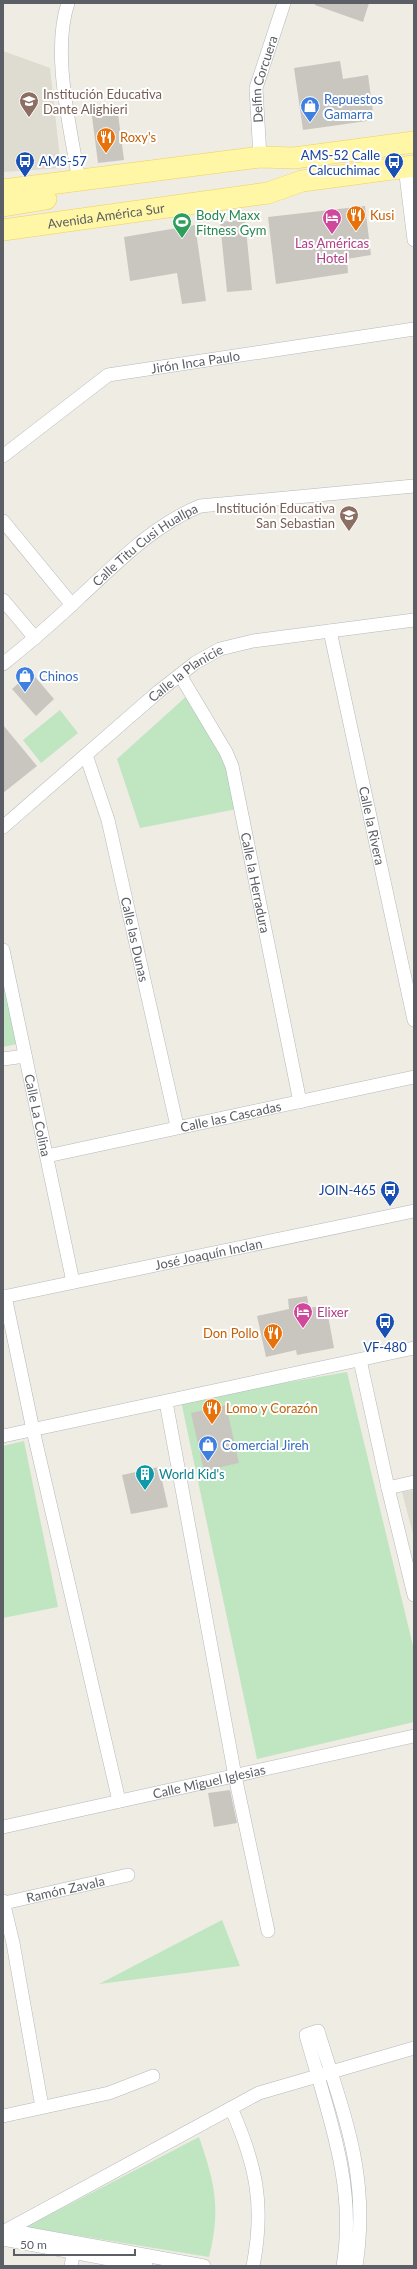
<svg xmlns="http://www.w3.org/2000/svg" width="417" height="2269" font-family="Lato,sans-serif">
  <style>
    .education { fill: #dedbd1 }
    .green { fill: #bfe6c1 }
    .building { fill: #c9c6c0 }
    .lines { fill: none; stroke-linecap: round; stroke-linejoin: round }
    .minor-casing { stroke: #b5b8bd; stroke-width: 14 }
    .primary-casing { stroke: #f2d157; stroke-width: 22 }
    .minor { stroke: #fff; stroke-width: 13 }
    .primary { stroke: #fff6a6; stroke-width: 21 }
    .labels { text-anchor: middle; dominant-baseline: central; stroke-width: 4; stroke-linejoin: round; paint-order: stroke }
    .street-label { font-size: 13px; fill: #5b5e64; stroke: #fff }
    .education-label { font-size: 13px; fill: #785e54; stroke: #fff; text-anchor: start }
    .shop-label { font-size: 13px; fill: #366cbe; stroke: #fff; text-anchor: start }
    .food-label { font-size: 13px; fill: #c56008; stroke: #fff; text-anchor: start }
    .transit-label { font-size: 13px; fill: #164399; stroke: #fff; text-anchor: end }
    .leisure-label { font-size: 13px; fill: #27864d; stroke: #fff; text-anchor: start }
    .hotel-label { font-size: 13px; fill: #b23c85; stroke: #fff }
    .culture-label { font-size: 13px; fill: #0d838f; stroke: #fff; text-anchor: start }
  </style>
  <rect width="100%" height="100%" fill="#eeece3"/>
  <g class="education">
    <path d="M 3,51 L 50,68 L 61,168 L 3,172 Z"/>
    <path d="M 414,1490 L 414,1538 L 402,1492 Z"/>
  </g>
  <g class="green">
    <path d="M 189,694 L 218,731 L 242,808 L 140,828 L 117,759 Z"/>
    <path d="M 60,710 L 78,733 L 41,763 L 23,740 Z"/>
    <path d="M 3,980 L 17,1044 L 3,1047 Z"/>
    <path d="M 347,1372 L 414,1650 L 414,1722 L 257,1759 L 181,1401 Z"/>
    <path d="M 24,1441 L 58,1607 L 3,1618 L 3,1446 Z"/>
    <path d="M 222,1920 L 240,1966 L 99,1984 Z"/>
    <path d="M 199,2137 C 215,2184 221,2208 209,2257 L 26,2227 Z"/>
  </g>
  <g class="building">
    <path d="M 315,3 L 369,3 L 363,22 L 315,5 Z"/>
    <path d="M 340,61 L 343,79 L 368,75 L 374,120 L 303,130 L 294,68 Z"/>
    <path d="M 117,106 L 124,160 L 98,163 L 91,109 Z"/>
    <path d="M 365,206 L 371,255 L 347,259 L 348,273 L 276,284 L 268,217 Z"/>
    <path d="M 245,219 L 252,290 L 227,292 L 220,222 Z"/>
    <path d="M 195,225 L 206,301 L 182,304 L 177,273 L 130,281 L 124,237 Z"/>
    <path d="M 31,672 L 54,699 L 36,716 L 12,689 Z"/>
    <path d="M 3,725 L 37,766 L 3,793 Z"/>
    <path d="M 307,1296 L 309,1308 L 326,1305 L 334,1348 L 297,1355 L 296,1350 L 266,1357 L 257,1316 L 289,1309 L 288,1299 Z"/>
    <path d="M 226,1405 L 239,1463 L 204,1471 L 191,1413 Z"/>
    <path d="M 159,1467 L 168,1507 L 131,1514 L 122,1475 Z"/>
    <path d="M 230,1790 L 237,1823 L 214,1827 L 208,1793 Z"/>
  </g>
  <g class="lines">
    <defs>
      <g id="minor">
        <path d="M 68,3 C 51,54 71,128 79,182"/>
        <path id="s1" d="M 260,157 L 256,88 L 284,3"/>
        <path d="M 405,167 L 414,240"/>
        <path id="s2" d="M 3,456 L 108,375 L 414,329"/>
        <path d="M 3,521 L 72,605"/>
        <path d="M 3,600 L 35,638"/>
        <path id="s3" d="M 330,631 L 414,1020"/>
        <path id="s4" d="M 3,664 C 29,643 55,621 79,598 C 117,563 152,526 200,506 L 414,486"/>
        <path id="s5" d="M 180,675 L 226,752 L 232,766 L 300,1102"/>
        <path id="s6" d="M 86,755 L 108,820 L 177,1126"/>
        <path id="s7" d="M 3,827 L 158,692 L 195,663 L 220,649 L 253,641 L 414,620"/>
        <path id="s8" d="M 3,950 L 73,1282"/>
        <path d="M 3,1059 L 25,1056"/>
        <path id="s9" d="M 47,1156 L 414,1077"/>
        <path d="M 5,1296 L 33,1430 L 119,1801"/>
        <path id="s10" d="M 3,1297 L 414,1211"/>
        <path d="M 360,1360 L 388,1488 L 414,1595"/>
        <path d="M 166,1402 L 235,1776 L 268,1931"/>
        <path d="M 3,1436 L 414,1348"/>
        <path d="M 388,1488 L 414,1482"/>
        <path id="s11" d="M 3,1827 L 414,1736"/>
        <path d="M 3,1901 L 13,1943 L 42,2107"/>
        <path id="s12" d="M 4,1903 L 128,1875"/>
        <path d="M 231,2108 C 256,2164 265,2205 253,2266"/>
        <path d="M 3,2116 L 109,2093 L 153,2076"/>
        <path d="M 7,2230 L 204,2266"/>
        <path d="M 3,2232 L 259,2093 L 414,2048"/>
        <path d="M 3,2239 L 146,2266"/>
        <path d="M 71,2266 L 75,2244"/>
        <path d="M 343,2266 C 357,2186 327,2111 306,2035 L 318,2031 C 344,2116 370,2175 356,2266"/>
      </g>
      <g id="primary">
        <path d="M 3,190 L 260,157 L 294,158 L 414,142"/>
        <path d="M 3,206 L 46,199"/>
        <path id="s13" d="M 3,230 L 268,193 L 302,181 L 414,166"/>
      </g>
    </defs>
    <use href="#minor" class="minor-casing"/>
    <use href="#primary" class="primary-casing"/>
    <use href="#minor" class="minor"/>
    <use href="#primary" class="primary"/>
  </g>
  <defs>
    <symbol id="school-pin" viewBox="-11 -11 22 30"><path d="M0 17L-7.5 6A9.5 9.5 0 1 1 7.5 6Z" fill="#8d6e63" stroke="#fff"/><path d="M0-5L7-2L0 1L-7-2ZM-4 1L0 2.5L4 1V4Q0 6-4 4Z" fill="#fff"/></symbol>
    <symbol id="shop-pin" viewBox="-11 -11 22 30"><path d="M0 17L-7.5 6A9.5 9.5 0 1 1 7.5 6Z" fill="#3f7fe0" stroke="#fff"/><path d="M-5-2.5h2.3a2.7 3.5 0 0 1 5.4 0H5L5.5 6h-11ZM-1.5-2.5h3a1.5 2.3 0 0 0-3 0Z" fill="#fff"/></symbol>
    <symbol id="restaurant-pin" viewBox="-11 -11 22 30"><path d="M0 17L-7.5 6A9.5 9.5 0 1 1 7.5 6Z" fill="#e8710a" stroke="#fff"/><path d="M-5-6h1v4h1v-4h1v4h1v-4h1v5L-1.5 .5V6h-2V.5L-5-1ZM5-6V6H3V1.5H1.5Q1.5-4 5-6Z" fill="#fff"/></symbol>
    <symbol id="bus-pin" viewBox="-11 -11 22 30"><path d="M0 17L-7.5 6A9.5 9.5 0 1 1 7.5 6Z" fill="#1a4fb4" stroke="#fff"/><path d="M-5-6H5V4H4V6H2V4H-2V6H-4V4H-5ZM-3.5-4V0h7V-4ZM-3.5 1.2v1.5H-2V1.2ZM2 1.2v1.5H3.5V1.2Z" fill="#fff"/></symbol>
    <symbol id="hotel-pin" viewBox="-11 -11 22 30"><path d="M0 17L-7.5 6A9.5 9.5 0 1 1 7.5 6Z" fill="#d1479c" stroke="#fff"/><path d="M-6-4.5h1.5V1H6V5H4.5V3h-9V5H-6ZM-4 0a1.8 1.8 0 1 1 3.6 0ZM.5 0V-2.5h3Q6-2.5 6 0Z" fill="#fff"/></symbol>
    <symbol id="stadium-pin" viewBox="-11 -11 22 30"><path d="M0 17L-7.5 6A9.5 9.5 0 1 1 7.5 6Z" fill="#2e9e5b" stroke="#fff"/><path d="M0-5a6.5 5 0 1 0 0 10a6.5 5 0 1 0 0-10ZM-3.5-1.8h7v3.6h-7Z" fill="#fff"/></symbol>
    <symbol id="building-pin" viewBox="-11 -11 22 30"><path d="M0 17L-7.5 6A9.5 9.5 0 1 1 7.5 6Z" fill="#0f9aa8" stroke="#fff"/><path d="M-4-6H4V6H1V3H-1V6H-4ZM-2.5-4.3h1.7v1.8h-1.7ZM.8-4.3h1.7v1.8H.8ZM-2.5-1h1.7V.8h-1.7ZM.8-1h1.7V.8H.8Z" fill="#fff"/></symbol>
  </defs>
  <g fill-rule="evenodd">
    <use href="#school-pin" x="18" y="90" width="22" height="30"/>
    <use href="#shop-pin" x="299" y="95" width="22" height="30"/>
    <use href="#restaurant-pin" x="95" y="126" width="22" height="30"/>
    <use href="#bus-pin" x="14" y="150" width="22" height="30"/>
    <use href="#bus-pin" x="383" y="151" width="22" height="30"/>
    <use href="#restaurant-pin" x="345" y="204" width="22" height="30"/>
    <use href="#hotel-pin" x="321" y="207" width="22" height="30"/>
    <use href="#stadium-pin" x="171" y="211" width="22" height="30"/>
    <use href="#school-pin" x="338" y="504" width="22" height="30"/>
    <use href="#shop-pin" x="14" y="665" width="22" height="30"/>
    <use href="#bus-pin" x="379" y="1179" width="22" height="30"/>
    <use href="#hotel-pin" x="292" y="1301" width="22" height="30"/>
    <use href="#bus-pin" x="374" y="1311" width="22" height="30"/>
    <use href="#restaurant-pin" x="262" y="1322" width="22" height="30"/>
    <use href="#restaurant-pin" x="201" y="1397" width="22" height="30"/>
    <use href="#shop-pin" x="197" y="1434" width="22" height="30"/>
    <use href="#building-pin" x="134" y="1463" width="22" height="30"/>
  </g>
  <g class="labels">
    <g class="street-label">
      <text stroke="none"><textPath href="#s1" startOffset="79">Delfin Corcuera</textPath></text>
      <text stroke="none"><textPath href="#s13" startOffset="104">Avenida América Sur</textPath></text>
      <text stroke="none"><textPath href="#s2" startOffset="221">Jirón Inca Paulo</textPath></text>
      <text stroke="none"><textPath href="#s4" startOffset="186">Calle Titu Cusi Huallpa</textPath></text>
      <text stroke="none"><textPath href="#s7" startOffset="239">Calle la Planicie</textPath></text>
      <text stroke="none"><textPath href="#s3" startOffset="199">Calle la Rivera</textPath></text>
      <text stroke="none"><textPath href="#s5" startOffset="224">Calle la Herradura</textPath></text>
      <text stroke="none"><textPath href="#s6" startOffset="191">Calle las Dunas</textPath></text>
      <text stroke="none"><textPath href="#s8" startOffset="169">Calle La Colina</textPath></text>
      <text stroke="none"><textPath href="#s9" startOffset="188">Calle las Cascadas</textPath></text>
      <text stroke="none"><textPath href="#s10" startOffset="210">José Joaquín Inclan</textPath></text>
      <text stroke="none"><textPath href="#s11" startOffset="211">Calle Miguel Iglesias</textPath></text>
      <text stroke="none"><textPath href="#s12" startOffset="63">Ramón Zavala</textPath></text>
    </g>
    <g class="education-label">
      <text x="43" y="94">Institución Educativa<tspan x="43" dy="15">Dante Alighieri</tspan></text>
      <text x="335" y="508" text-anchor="end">Institución Educativa<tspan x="335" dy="15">San Sebastian</tspan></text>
    </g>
    <g class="shop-label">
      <text x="324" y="99">Repuestos<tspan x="324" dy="15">Gamarra</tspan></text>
      <text x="39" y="676">Chinos</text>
      <text x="222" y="1445">Comercial Jireh</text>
    </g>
    <g class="food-label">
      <text x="120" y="137">Roxy's</text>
      <text x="370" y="215">Kusi</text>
      <text x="259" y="1333" text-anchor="end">Don Pollo</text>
      <text x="226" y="1408">Lomo y Corazón</text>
    </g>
    <g class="transit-label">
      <text x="380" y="155">AMS-52 Calle<tspan x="380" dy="15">Calcuchimac</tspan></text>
      <text x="39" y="161" text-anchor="start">AMS-57</text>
      <text x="376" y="1190">JOIN-465</text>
      <text x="385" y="1347" text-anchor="middle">VF-480</text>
    </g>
    <g class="leisure-label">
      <text x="196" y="215">Body Maxx<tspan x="196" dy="15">Fitness Gym</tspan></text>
    </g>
    <g class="hotel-label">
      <text x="332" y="243">Las Américas<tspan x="332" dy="15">Hotel</tspan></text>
      <text x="317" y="1312" text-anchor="start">Elixer</text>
    </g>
    <g class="culture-label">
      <text x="159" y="1474">World Kid's</text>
    </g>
  </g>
  <rect width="417" height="2269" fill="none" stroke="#5b5e64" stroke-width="8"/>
  <path d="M14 2249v6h121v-6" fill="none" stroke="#5b5e64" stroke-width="2"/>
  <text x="20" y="2249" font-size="12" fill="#5b5e64" stroke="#ffffff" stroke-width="3" paint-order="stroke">50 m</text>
</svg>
